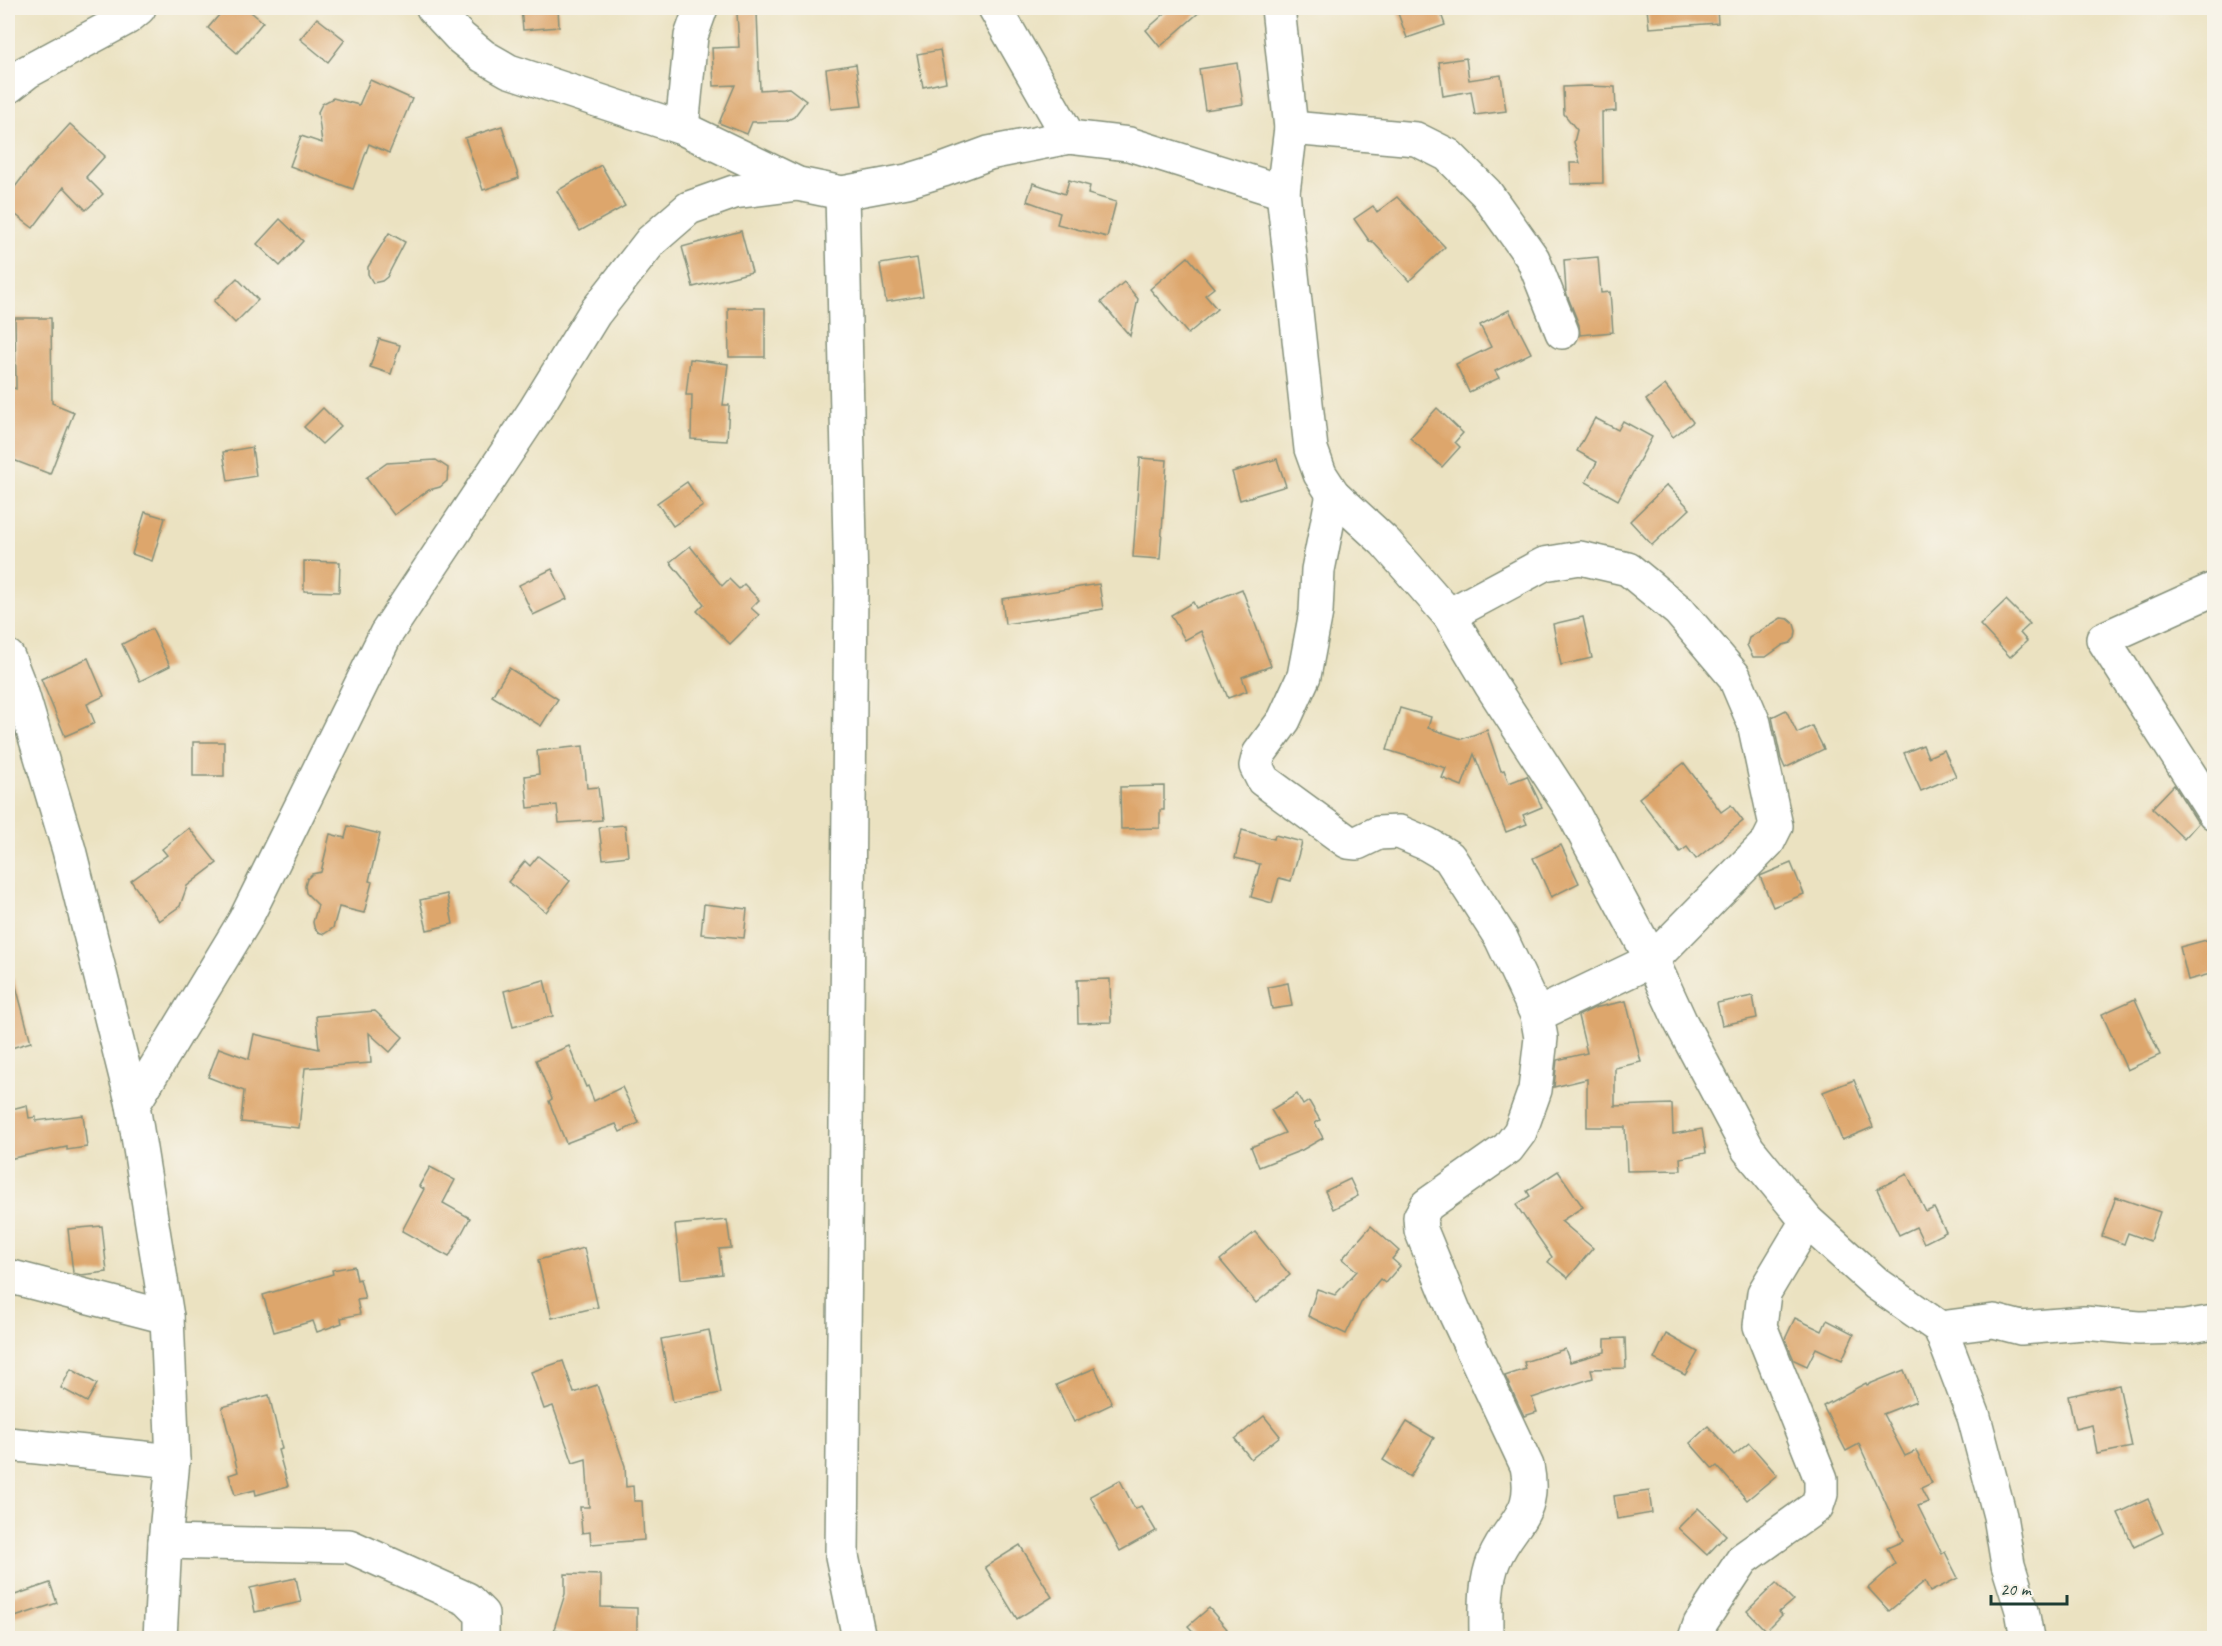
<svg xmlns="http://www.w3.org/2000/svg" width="2222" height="1646" font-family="Caveat,sans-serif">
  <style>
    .building { fill: #dda66c }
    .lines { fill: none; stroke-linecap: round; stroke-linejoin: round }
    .minor-casing { stroke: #85907a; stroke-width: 36 }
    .minor { stroke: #fff; stroke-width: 33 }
  </style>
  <rect width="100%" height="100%" fill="#f7f3e8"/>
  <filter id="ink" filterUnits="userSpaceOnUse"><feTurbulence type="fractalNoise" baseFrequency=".0167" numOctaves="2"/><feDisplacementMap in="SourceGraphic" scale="12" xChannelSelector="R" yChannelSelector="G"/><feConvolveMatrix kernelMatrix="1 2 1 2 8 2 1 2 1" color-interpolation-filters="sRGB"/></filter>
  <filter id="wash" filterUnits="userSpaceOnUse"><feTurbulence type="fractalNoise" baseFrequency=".008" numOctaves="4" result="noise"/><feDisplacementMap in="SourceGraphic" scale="24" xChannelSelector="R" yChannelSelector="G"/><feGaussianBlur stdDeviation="1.35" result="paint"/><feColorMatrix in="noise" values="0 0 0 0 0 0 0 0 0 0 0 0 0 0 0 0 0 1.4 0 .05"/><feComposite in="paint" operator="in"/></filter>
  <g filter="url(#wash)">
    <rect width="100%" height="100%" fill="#ebe2c1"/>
    <g id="blocks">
      <g class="building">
        <path d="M 225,8 L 246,8 L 263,22 L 237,53 L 208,28 Z"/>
        <path d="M 521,8 L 558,8 L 559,27 L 523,30 Z"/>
        <path d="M 1171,8 L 1204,8 L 1160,47 L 1146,30 Z"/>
        <path d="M 1396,8 L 1439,8 L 1445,25 L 1407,38 Z"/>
        <path d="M 1647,8 L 1717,8 L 1718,23 L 1649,28 Z"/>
        <path d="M 757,12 L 760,90 L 789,88 L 806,101 L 794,117 L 786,121 L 752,122 L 747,134 L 719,123 L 735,85 L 714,86 L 712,48 L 739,47 L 737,13 Z"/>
        <path d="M 317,18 L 345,40 L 328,62 L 300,39 Z"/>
        <path d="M 940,50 L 946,82 L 923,87 L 917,54 Z"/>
        <path d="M 1466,58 L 1469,80 L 1501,75 L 1506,111 L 1475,115 L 1471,91 L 1443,96 L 1439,62 Z"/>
        <path d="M 1237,63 L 1243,104 L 1205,110 L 1199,69 Z"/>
        <path d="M 856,64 L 862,106 L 831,109 L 826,69 Z"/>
        <path d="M 370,80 L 412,99 L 389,153 L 369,144 L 353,189 L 290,166 L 301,136 L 322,143 L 318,112 L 322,104 L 333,98 L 359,105 Z"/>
        <path d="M 1588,86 L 1615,87 L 1616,111 L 1602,112 L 1603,183 L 1571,184 L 1570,163 L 1580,163 L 1574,142 L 1577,130 L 1564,114 L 1563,87 Z"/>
        <path d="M 70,124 L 105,156 L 86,177 L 103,194 L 86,210 L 64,187 L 33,228 L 8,209 L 8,196 L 28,170 Z"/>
        <path d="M 502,126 L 519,178 L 483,190 L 465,138 Z"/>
        <path d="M 601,165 L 625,206 L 580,231 L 557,191 Z"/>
        <path d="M 1069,180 L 1090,186 L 1088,194 L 1116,202 L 1107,237 L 1057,224 L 1060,213 L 1027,201 L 1033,183 L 1065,194 Z"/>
        <path d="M 1397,197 L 1445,247 L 1409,281 L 1372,241 L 1370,242 L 1354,219 L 1373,206 L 1377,212 Z"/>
        <path d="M 280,219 L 303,241 L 280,266 L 257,244 Z"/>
        <path d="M 741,231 L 752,272 L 693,287 L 682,247 Z"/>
        <path d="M 389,233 L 405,242 L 387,277 L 382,281 L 373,283 L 368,274 L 368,267 Z"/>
        <path d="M 1188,257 L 1214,288 L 1205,295 L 1217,309 L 1188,334 L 1150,289 Z"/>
        <path d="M 1598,257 L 1601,293 L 1610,292 L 1613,332 L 1580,335 L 1579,325 L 1566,292 L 1564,260 Z"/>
        <path d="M 917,258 L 923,296 L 886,302 L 880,264 Z"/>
        <path d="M 237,278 L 258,300 L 235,323 L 214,301 Z"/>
        <path d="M 1124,282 L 1138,299 L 1130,336 L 1101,302 Z"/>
        <path d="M 728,308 L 765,308 L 765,357 L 729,357 Z"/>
        <path d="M 1509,310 L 1531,353 L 1495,371 L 1499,378 L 1469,392 L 1456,364 L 1491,347 L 1480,325 Z"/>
        <path d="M 15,318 L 51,318 L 52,403 L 74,412 L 50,474 L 8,458 L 8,386 L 16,389 Z"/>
        <path d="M 379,339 L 400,345 L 391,374 L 370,367 Z"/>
        <path d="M 690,359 L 728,364 L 723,405 L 729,405 L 727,441 L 691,439 L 692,395 L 686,395 Z"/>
        <path d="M 1665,385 L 1693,422 L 1673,437 L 1646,400 Z"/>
        <path d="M 323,408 L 341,426 L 322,444 L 304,427 Z"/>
        <path d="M 1437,408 L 1463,433 L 1455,442 L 1460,447 L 1442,467 L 1410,438 Z"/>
        <path d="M 1595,418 L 1618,430 L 1623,421 L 1652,437 L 1618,500 L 1586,482 L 1597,462 L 1577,451 Z"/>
        <path d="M 252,447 L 256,476 L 228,481 L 223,452 Z"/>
        <path d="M 1140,458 L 1167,460 L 1160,559 L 1133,557 Z"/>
        <path d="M 1277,459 L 1286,486 L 1240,500 L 1232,472 Z"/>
        <path d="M 436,460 L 448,468 L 447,481 L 440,487 L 429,490 L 394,515 L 366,478 L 387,463 Z"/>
        <path d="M 687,482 L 703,506 L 673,526 L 657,503 Z"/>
        <path d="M 1667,485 L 1690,509 L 1652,545 L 1630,521 Z"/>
        <path d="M 145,512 L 165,518 L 152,561 L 132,554 Z"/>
        <path d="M 690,546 L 722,586 L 729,579 L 739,589 L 744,584 L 759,600 L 751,608 L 759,615 L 730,644 L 697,611 L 704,604 L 670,562 Z"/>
        <path d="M 304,561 L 340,562 L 339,592 L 304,591 Z"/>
        <path d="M 552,569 L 567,599 L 533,615 L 519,585 Z"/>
        <path d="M 1099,584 L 1103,609 L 1005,624 L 1002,599 Z"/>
        <path d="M 1242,589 L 1271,666 L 1242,677 L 1247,691 L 1228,698 L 1201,631 L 1185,640 L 1171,615 L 1193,602 L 1196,608 Z"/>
        <path d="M 2006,600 L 2030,624 L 2020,633 L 2027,641 L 2010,657 L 1980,625 Z"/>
        <path d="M 1583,617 L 1592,658 L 1561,665 L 1553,624 Z"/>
        <path d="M 1781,618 L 1788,619 L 1794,624 L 1796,631 L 1795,638 L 1790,643 L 1783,645 L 1766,657 L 1753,657 L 1747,645 L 1749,638 Z"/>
        <path d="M 152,629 L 170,666 L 140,681 L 122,644 Z"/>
        <path d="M 88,658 L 104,696 L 87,704 L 95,723 L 65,736 L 41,679 Z"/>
        <path d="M 509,668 L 558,699 L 541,726 L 492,696 Z"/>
        <path d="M 1400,708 L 1431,717 L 1428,728 L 1462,739 L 1487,730 L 1501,771 L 1504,770 L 1509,783 L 1527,776 L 1542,807 L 1523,815 L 1527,824 L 1506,832 L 1474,754 L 1462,786 L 1442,778 L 1446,768 L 1387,750 Z"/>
        <path d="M 1786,710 L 1797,733 L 1812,726 L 1824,749 L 1785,768 L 1781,759 L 1772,717 Z"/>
        <rect x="193" y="742" width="31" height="34"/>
        <path d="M 1923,745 L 1928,757 L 1944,750 L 1956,776 L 1921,791 L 1904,753 Z"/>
        <path d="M 583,746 L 587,788 L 598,787 L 602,820 L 559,823 L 557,805 L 528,808 L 525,776 L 539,774 L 537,751 Z"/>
        <path d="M 1684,763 L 1721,812 L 1731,805 L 1743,821 L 1696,859 L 1687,847 L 1680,852 L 1639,798 Z"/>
        <path d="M 2174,785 L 2198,823 L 2184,839 L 2152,808 Z"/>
        <path d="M 1164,786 L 1164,810 L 1160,810 L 1160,828 L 1121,829 L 1120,787 Z"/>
        <path d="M 625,825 L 628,856 L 603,859 L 599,827 Z"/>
        <path d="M 348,826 L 380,834 L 369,881 L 372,882 L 364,913 L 339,907 L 333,928 L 324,934 L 318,932 L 314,927 L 313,922 L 318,905 L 306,893 L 305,886 L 307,879 L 312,874 L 321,872 L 330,834 L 345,838 Z"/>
        <path d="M 189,828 L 217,863 L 187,886 L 180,906 L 159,921 L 131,881 L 167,855 L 162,849 Z"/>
        <path d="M 1242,830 L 1274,839 L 1275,835 L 1302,842 L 1291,881 L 1279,878 L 1272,903 L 1251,897 L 1260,864 L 1235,858 Z"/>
        <path d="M 1561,845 L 1579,883 L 1551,897 L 1533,858 Z"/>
        <path d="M 538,856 L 570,881 L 546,912 L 508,882 L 525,861 L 530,866 Z"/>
        <path d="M 1791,863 L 1804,894 L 1773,907 L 1760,876 Z"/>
        <path d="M 447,894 L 453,924 L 427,930 L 420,900 Z"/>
        <path d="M 704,904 L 747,909 L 744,938 L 701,934 Z"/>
        <path d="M 2214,938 L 2214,973 L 2188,980 L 2180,947 Z"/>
        <path d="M 14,979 L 31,1042 L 8,1049 L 8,980 Z"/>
        <path d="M 1110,979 L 1111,1022 L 1078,1023 L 1077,980 Z"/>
        <path d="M 544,980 L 553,1016 L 513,1027 L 504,991 Z"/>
        <path d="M 1288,983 L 1292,1006 L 1272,1009 L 1268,987 Z"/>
        <path d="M 1753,996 L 1757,1018 L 1722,1025 L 1717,1003 Z"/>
        <path d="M 2135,999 L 2160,1055 L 2127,1070 L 2102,1014 Z"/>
        <path d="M 1626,1001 L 1641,1062 L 1615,1068 L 1615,1106 L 1672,1104 L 1673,1134 L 1702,1129 L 1706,1153 L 1680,1158 L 1681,1170 L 1627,1171 L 1625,1127 L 1587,1127 L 1587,1079 L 1554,1087 L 1557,1060 L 1587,1053 L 1578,1016 L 1594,1008 Z"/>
        <path d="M 375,1011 L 403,1037 L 390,1052 L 369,1033 L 371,1063 L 305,1068 L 299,1128 L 241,1122 L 244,1091 L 208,1077 L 219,1048 L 249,1059 L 254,1034 L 319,1049 L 316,1016 Z"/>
        <path d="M 569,1046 L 586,1087 L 588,1086 L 594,1101 L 622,1087 L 639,1123 L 620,1132 L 616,1124 L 566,1143 L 549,1101 L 552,1099 L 536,1060 Z"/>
        <path d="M 1854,1080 L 1873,1127 L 1842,1140 L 1823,1092 Z"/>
        <path d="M 1297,1094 L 1303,1105 L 1309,1101 L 1320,1120 L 1315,1123 L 1323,1138 L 1302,1150 L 1259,1167 L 1251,1147 L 1285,1133 L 1271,1110 Z"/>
        <path d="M 27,1105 L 29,1118 L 36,1117 L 36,1121 L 83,1115 L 87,1147 L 67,1150 L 67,1147 L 8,1159 L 8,1110 Z"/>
        <path d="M 430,1167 L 455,1180 L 443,1203 L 470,1218 L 449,1257 L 402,1231 L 424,1189 L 419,1186 Z"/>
        <path d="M 1558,1171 L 1583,1207 L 1561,1221 L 1593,1248 L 1568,1278 L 1548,1262 L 1552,1257 L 1516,1205 L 1530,1196 L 1527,1191 Z"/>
        <path d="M 1907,1174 L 1926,1212 L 1934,1208 L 1946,1232 L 1924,1243 L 1916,1227 L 1899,1235 L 1877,1189 Z"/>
        <path d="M 1350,1179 L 1358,1196 L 1333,1209 L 1325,1191 Z"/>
        <path d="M 2116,1197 L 2160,1212 L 2150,1241 L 2128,1233 L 2124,1244 L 2102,1236 Z"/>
        <path d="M 727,1220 L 731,1248 L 719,1249 L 722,1274 L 681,1279 L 675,1225 Z"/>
        <path d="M 102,1226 L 107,1272 L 81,1275 L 73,1273 L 68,1229 Z"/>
        <path d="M 1371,1226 L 1399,1251 L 1392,1259 L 1400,1266 L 1385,1283 L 1380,1279 L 1362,1301 L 1346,1334 L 1308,1316 L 1317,1289 L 1335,1295 L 1357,1271 L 1342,1259 Z"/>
        <path d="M 1255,1232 L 1290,1275 L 1256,1303 L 1220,1260 Z"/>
        <path d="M 584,1248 L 598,1307 L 552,1318 L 538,1260 Z"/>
        <path d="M 354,1266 L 357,1280 L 360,1279 L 365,1299 L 357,1300 L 360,1314 L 341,1318 L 342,1323 L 317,1332 L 313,1321 L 274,1332 L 263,1295 L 333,1274 L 332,1270 Z"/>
        <path d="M 1795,1318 L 1822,1331 L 1827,1320 L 1854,1334 L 1842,1360 L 1816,1348 L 1807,1366 L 1794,1360 L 1785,1339 Z"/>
        <path d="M 709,1330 L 721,1393 L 673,1402 L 661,1339 Z"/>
        <path d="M 1666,1334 L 1698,1352 L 1685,1375 L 1654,1359 Z"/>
        <path d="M 1625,1338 L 1626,1368 L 1591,1369 L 1593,1378 L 1532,1398 L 1537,1412 L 1524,1416 L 1505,1376 L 1526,1369 L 1524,1362 L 1565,1349 L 1570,1362 L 1605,1352 L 1605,1339 Z"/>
        <path d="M 563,1361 L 574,1393 L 597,1385 L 625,1466 L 626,1487 L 633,1486 L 634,1501 L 642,1501 L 644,1540 L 591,1544 L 590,1532 L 582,1533 L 580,1507 L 589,1507 L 586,1459 L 573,1463 L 553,1406 L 544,1409 L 531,1372 Z"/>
        <path d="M 1095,1368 L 1112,1404 L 1074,1422 L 1056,1385 Z"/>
        <path d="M 71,1369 L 97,1384 L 87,1402 L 61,1388 Z"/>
        <path d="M 1904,1370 L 1916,1401 L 1883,1414 L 1905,1456 L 1916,1451 L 1932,1483 L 1921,1488 L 1928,1502 L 1918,1506 L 1942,1554 L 1945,1552 L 1958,1578 L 1930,1592 L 1925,1581 L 1889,1611 L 1868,1588 L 1895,1564 L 1887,1548 L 1903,1541 L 1859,1444 L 1846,1451 L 1823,1406 L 1866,1383 L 1867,1385 Z"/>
        <path d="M 2119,1385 L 2132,1447 L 2097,1454 L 2092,1425 L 2075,1429 L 2068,1396 Z"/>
        <path d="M 269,1395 L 282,1449 L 278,1450 L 288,1486 L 256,1495 L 255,1490 L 235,1495 L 229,1475 L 238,1472 L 222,1407 Z"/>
        <path d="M 1264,1416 L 1280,1436 L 1251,1459 L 1235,1439 Z"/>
        <path d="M 1407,1422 L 1434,1438 L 1410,1477 L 1383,1460 Z"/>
        <path d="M 1708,1426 L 1734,1455 L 1749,1443 L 1777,1475 L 1747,1500 L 1717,1466 L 1713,1469 L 1690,1443 Z"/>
        <path d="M 1120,1480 L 1135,1509 L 1141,1506 L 1156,1531 L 1120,1551 L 1090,1496 Z"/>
        <path d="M 1649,1491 L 1652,1513 L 1617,1519 L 1614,1496 Z"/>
        <path d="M 2148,1499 L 2163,1533 L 2134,1547 L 2118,1513 Z"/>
        <path d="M 1698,1508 L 1726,1535 L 1707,1555 L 1678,1528 Z"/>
        <path d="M 1020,1545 L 1052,1597 L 1017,1619 L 985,1567 Z"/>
        <path d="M 565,1574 L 601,1575 L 601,1607 L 637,1608 L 637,1638 L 585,1638 L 554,1629 L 565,1594 Z"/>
        <path d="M 296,1578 L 301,1602 L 255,1612 L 250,1588 Z"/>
        <path d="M 50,1583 L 57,1603 L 15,1617 L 9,1597 Z"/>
        <path d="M 1776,1583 L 1793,1600 L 1779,1612 L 1782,1615 L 1766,1631 L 1747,1611 Z"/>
        <path d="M 1209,1608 L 1227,1629 L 1216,1638 L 1199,1638 L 1188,1626 Z"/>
      </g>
    </g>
  </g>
  <g filter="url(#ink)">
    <use href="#blocks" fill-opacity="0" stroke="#85907a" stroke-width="1.5"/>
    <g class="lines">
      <defs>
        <g id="minor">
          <path d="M 433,8 L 461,38 L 483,56 L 509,71 L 682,128 L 798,184 L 842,193 L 907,181 L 943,170 L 989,153 L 1069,137 L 1129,144 L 1283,192"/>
          <path d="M 995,8 L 1069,137"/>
          <path d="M 1278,8 L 1291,128 L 1283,192 L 1311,449 L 1320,474 L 1333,494 L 1385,542 L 1449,615 L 1491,685 L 1570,807 L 1652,960 L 1680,1021 L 1748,1149 L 1807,1221 L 1877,1284 L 1940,1328 L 1974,1417 L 2000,1516 L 2008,1565 L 2022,1610 L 2027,1638"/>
          <path d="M 8,87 L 27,72 L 127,18 L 139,8"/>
          <path d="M 682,128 L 691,36 L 701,8"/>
          <path d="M 1291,128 L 1416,139 L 1448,155 L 1486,193 L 1533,259 L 1562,332"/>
          <path d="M 842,193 L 851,587 L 842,1556 L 859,1638"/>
          <path d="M 1333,494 L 1318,570 L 1316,612 L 1304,676 L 1284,720 L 1259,754 L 1256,766 L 1263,780 L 1348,842 L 1357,843 L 1378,833 L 1399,832 L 1427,844 L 1449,857 L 1501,938 L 1537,1015 L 1541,1038 L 1535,1090 L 1520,1132 L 1508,1148 L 1427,1205 L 1420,1217 L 1421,1230 L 1455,1313 L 1527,1466 C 1537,1517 1511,1520 1494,1560 C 1484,1584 1486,1613 1486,1638"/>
          <path d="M 2214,589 L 2103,639 L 2214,813"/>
          <path d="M 1449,615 L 1544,564 L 1580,558 L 1628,569 L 1679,611 L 1734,676 L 1754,723 L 1776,826 L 1768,842 L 1652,960 L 1537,1015"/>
          <path d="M 8,657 L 21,690 L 69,850 L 133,1105 L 167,1317 L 173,1461 L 165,1542 L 160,1638"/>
          <path d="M 133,1105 L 245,920 L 386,634 L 535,410 L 594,314 L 651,241 L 689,208 L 734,192 L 798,184"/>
          <path d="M 8,1276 L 167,1317"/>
          <path d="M 1940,1328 L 1994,1321 L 2021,1328 L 2084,1323 L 2139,1328 L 2185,1327 L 2214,1322"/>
          <path d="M 8,1444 L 173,1461"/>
          <path d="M 165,1542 L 349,1546 L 467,1599 L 482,1614 L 482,1638"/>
          <path d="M 1695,1638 L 1700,1624 L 1743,1559 L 1817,1506 L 1821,1494 L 1821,1479 L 1760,1326 L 1764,1293 L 1807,1221"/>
        </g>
      </defs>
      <use href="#minor" class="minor-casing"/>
      <use href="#minor" class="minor"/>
    </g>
  </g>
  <rect width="2222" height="1646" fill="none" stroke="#f7f3e8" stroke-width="30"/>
  <path d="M1991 1595v9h76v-9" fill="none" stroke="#1f3d34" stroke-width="3"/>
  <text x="2000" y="1595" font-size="18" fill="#1f3d34" stroke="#f7f3e8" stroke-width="4.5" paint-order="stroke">20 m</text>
</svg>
